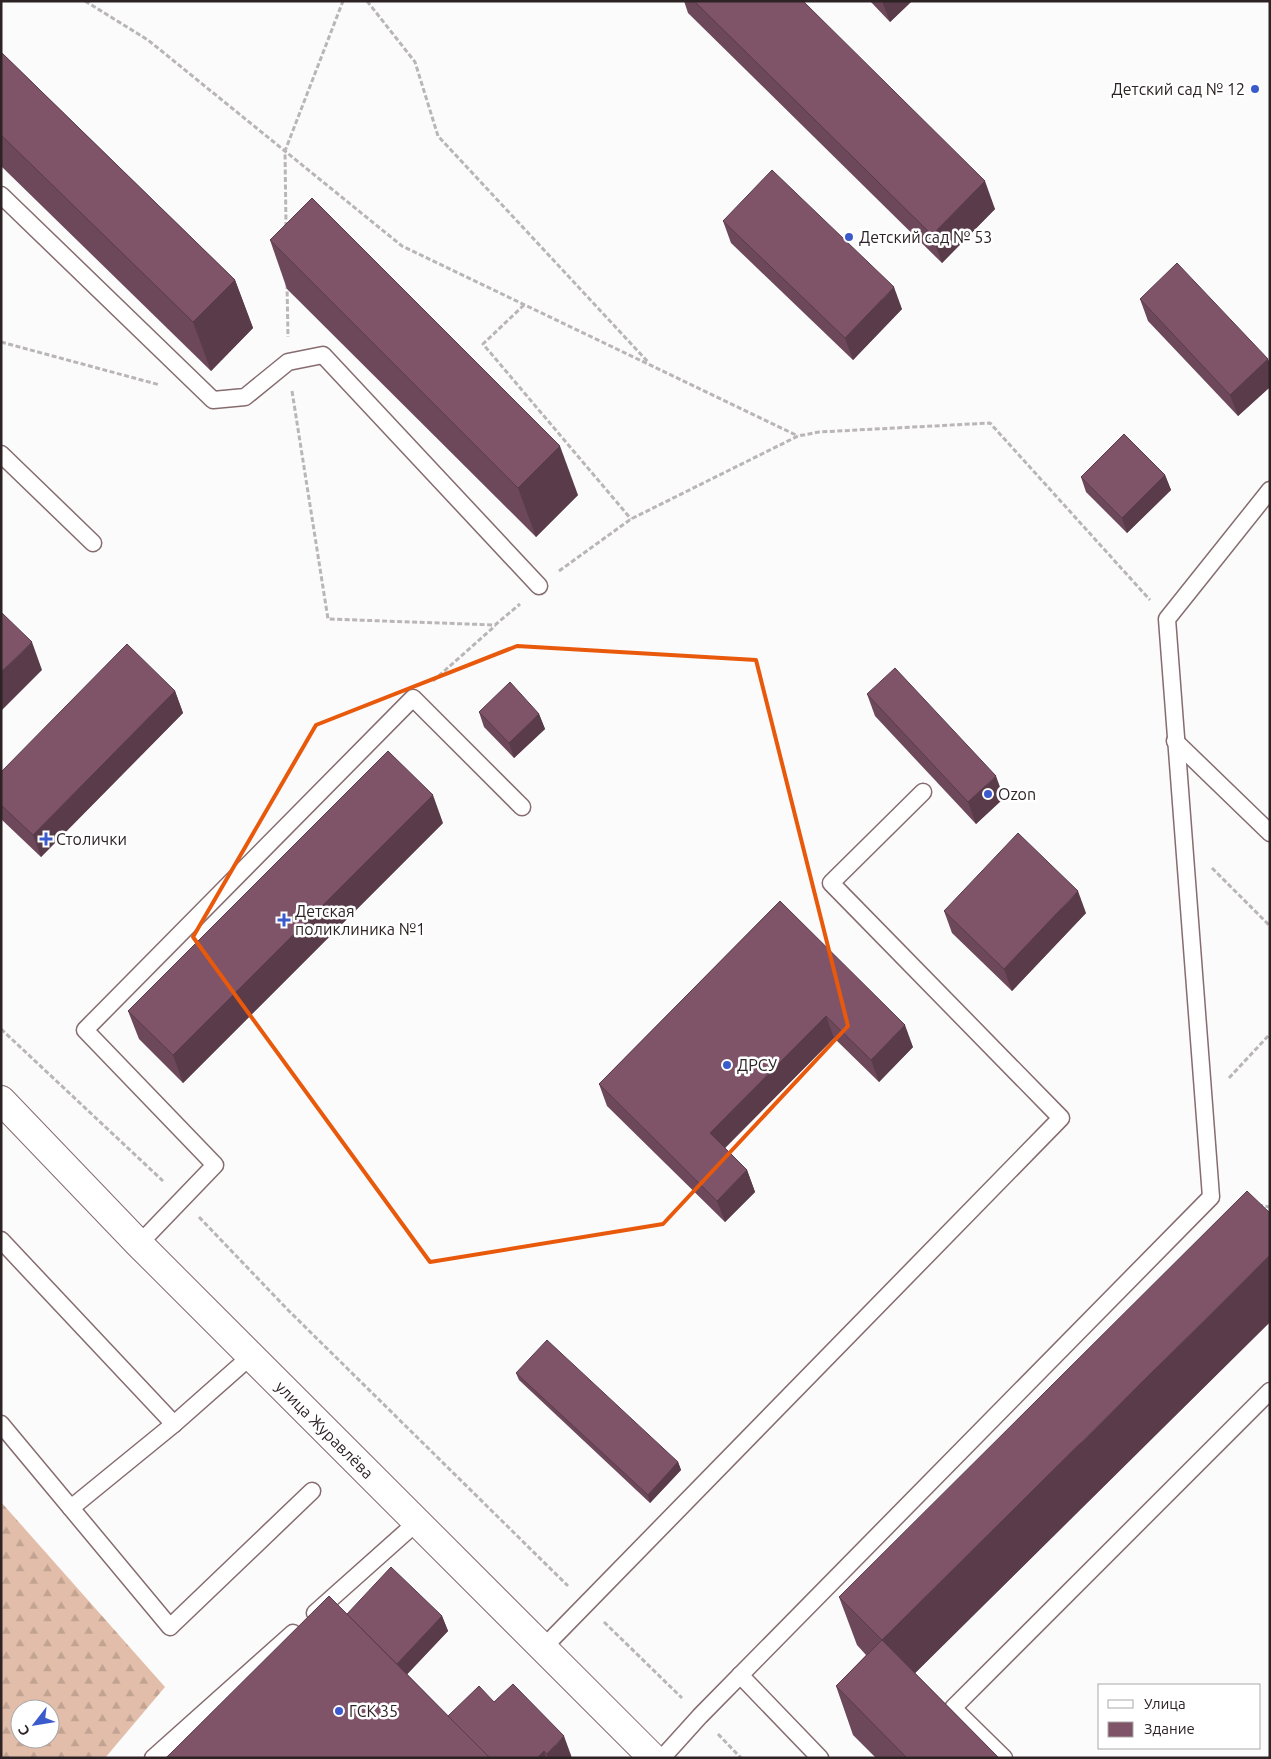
<svg xmlns="http://www.w3.org/2000/svg" width="1271" height="1759" font-family="Ubuntu,sans-serif">
  <style>
    .forest { fill: url(#forest-firs); fill-rule: evenodd }
    .lines { fill: none; stroke-linecap: round; stroke-linejoin: round }
    .service-casing { stroke: #866c6f; stroke-width: 19 }
    .tertiary-casing { stroke: #866c6f; stroke-width: 30 }
    .path { stroke: #bab6b7; stroke-width: 3; stroke-dasharray: 5 2.5; stroke-linecap: butt }
    .service { stroke: #fff; stroke-width: 16 }
    .tertiary { stroke: #fff; stroke-width: 28 }
    .wall { fill: #6d485a }
    .shaded-wall { fill: #593b4a }
    .building { fill: #7f5469; stroke: #593b4a }
    .marked { fill: none; stroke: #e8590c; stroke-width: 4; stroke-linejoin: round }
    .poi-dot { fill: #3b5bcd; stroke: #fff; stroke-width: 2 }
    .labels { text-anchor: middle; dominant-baseline: central; stroke-width: 5; stroke-linejoin: round; paint-order: stroke }
    .poi-label { font-size: 16px; fill: #2d2224; stroke: #fff; text-anchor: start }
    .street-label { font-size: 16px; fill: #2d2224; stroke: #fff }
  </style>
  <defs>
    <pattern id="forest-firs" width="22" height="20" patternUnits="userSpaceOnUse" patternTransform="scale(1.25)"><rect width="22" height="20" fill="#e2beaa"/><path d="M5 1l3.5 6h-7zM16 11l3.5 6h-7z" fill="#c2a392"/></pattern>
  </defs>
  <rect width="100%" height="100%" fill="#fbfbfb"/>
  <path class="forest" d="M 1,1502 L 165,1687 L 105,1758 L 1,1758 ZM 20,1709 L 50,1709 L 50,1739 L 20,1739 Z"/>
  <g class="lines">
    <defs>
      <g id="service">
        <path d="M 1,195 L 213,400 L 245,397 L 288,362 L 323,355 L 539,586"/>
        <path d="M 1,454 L 93,543"/>
        <path d="M 1175,741 L 1270,833"/>
        <path d="M 1,1240 L 174,1424"/>
        <path d="M 139,1244 L 215,1165 L 85,1030 L 413,698 L 522,807"/>
        <path d="M 1,1424 L 170,1627 L 312,1491"/>
        <path d="M 71,1508 L 174,1424 L 252,1355"/>
        <path d="M 315,1613 L 416,1523"/>
        <path d="M 543,1648 L 1061,1118 L 831,883 L 923,792"/>
        <path d="M 740,1675 L 820,1758"/>
        <path d="M 153,1758 L 293,1633"/>
        <path d="M 662,1758 L 700,1716 L 1211,1197 L 1167,619 L 1270,490"/>
        <path d="M 1004,1758 L 953,1708 L 1270,1391"/>
      </g>
      <g id="tertiary">
        <path id="s1" d="M 1,1100 L 139,1244 L 653,1758"/>
      </g>
    </defs>
    <use href="#service" class="service-casing"/>
    <use href="#tertiary" class="tertiary-casing"/>
    <g class="path">
      <path d="M 85,1 L 148,40 L 402,246 L 798,436"/>
      <path d="M 367,1 L 415,62 L 438,136 L 649,363"/>
      <path d="M 286,227 L 285,151 L 343,1"/>
      <path d="M 287,284 L 288,337"/>
      <path d="M 524,305 L 483,344 L 631,519"/>
      <path d="M 1,342 L 160,385"/>
      <path d="M 292,391 L 328,619 L 495,625 L 520,604"/>
      <path d="M 559,571 L 631,519 L 798,436 L 819,432 L 990,423 L 1150,600"/>
      <path d="M 433,681 L 495,626"/>
      <path d="M 1212,868 L 1270,926"/>
      <path d="M 1,1029 L 163,1181"/>
      <path d="M 1229,1078 L 1270,1034"/>
      <path d="M 1258,1205 L 1270,1207"/>
      <path d="M 199,1217 L 288,1310 L 568,1586"/>
      <path d="M 604,1622 L 682,1698"/>
      <path d="M 718,1734 L 741,1758"/>
    </g>
    <use href="#service" class="service"/>
    <use href="#tertiary" class="tertiary"/>
  </g>
  <g class="wall">
    <path d="M 684,1 L 803,1 L 995,209 L 942,263 L 688,13 Z"/>
    <path d="M 870,1 L 912,1 L 890,22 Z"/>
    <path d="M 1,52 L 235,280 L 253,328 L 211,371 L 1,166 Z"/>
    <path d="M 723,221 L 902,309 L 853,360 L 731,243 Z"/>
    <path d="M 270,240 L 578,495 L 536,537 L 287,289 Z"/>
    <path d="M 1140,299 L 1268,359 L 1270,365 L 1270,387 L 1238,416 L 1148,321 Z"/>
    <path d="M 1165,475 L 1171,490 L 1127,533 L 1086,492 L 1081,477 Z"/>
    <path d="M 175,691 L 183,713 L 41,857 L 1,819 L 1,772 Z"/>
    <path d="M 867,694 L 1004,798 L 976,824 L 875,716 Z"/>
    <path d="M 479,712 L 539,714 L 545,729 L 514,758 L 484,727 Z"/>
    <path d="M 443,823 L 183,1083 L 139,1039 L 128,1011 Z"/>
    <path d="M 780,901 L 913,1047 L 879,1082 L 834,1038 L 725,1148 L 747,1170 L 755,1192 L 725,1222 L 607,1106 L 599,1084 Z"/>
    <path d="M 944,911 L 1086,913 L 1012,991 L 952,933 Z"/>
    <path d="M 1270,1322 L 915,1673 L 999,1758 L 876,1758 L 853,1735 L 836,1686 L 866,1655 L 857,1645 L 839,1597 Z"/>
    <path d="M 516,1373 L 678,1462 L 681,1470 L 650,1503 L 519,1380 Z"/>
    <path d="M 347,1614 L 442,1616 L 448,1631 L 407,1674 L 448,1716 L 494,1702 L 572,1758 L 166,1758 Z"/>
  </g>
  <g class="shaded-wall">
    <path d="M 882,1 L 912,1 L 890,22 Z"/>
    <path d="M 985,181 L 995,209 L 942,263 L 932,235 Z"/>
    <path d="M 235,280 L 253,328 L 211,371 L 193,322 Z"/>
    <path d="M 894,287 L 902,309 L 853,360 L 845,338 Z"/>
    <path d="M 1268,359 L 1270,365 L 1270,387 L 1238,416 L 1230,395 Z"/>
    <path d="M 560,446 L 578,495 L 536,537 L 518,488 Z"/>
    <path d="M 1165,475 L 1171,490 L 1127,533 L 1122,518 Z"/>
    <path d="M 32,642 L 42,670 L 1,711 L 1,672 Z"/>
    <path d="M 175,691 L 183,713 L 41,857 L 33,835 Z"/>
    <path d="M 539,714 L 545,729 L 514,758 L 509,743 Z"/>
    <path d="M 996,776 L 1004,798 L 976,824 L 968,802 Z"/>
    <path d="M 433,795 L 443,823 L 183,1083 L 173,1055 Z"/>
    <path d="M 1078,891 L 1086,913 L 1012,991 L 1004,969 Z"/>
    <path d="M 826,1016 L 834,1038 L 718,1155 L 710,1133 Z"/>
    <path d="M 905,1025 L 913,1047 L 879,1082 L 871,1060 Z"/>
    <path d="M 747,1170 L 755,1192 L 725,1222 L 717,1201 Z"/>
    <path d="M 1270,1255 L 1270,1322 L 899,1689 L 882,1640 Z"/>
    <path d="M 678,1462 L 681,1470 L 650,1503 L 648,1495 Z"/>
    <path d="M 442,1616 L 448,1631 L 399,1683 L 393,1668 Z"/>
    <path d="M 564,1736 L 572,1758 L 548,1758 L 547,1754 Z"/>
    <path d="M 544,1751 L 546,1758 L 537,1758 Z"/>
  </g>
  <g class="building">
    <path d="M 694,1 L 803,1 L 985,181 L 932,235 Z"/>
    <path d="M 1,52 L 235,280 L 193,322 L 1,135 Z"/>
    <path d="M 772,170 L 894,287 L 845,338 L 723,221 Z"/>
    <path d="M 312,198 L 560,446 L 518,488 L 270,240 Z"/>
    <path d="M 1177,263 L 1268,359 L 1230,395 L 1140,299 Z"/>
    <path d="M 1124,434 L 1165,475 L 1122,518 L 1081,477 Z"/>
    <path d="M 1,612 L 32,642 L 1,672 Z"/>
    <path d="M 127,644 L 175,691 L 33,835 L 1,805 L 1,772 Z"/>
    <path d="M 895,668 L 996,776 L 968,802 L 867,694 Z"/>
    <path d="M 510,682 L 539,714 L 509,743 L 479,712 Z"/>
    <path d="M 388,751 L 433,795 L 173,1055 L 128,1011 Z"/>
    <path d="M 1018,833 L 1078,891 L 1004,969 L 944,911 Z"/>
    <path d="M 780,901 L 905,1025 L 871,1060 L 826,1016 L 710,1133 L 747,1170 L 717,1201 L 599,1084 Z"/>
    <path d="M 1247,1191 L 1270,1213 L 1270,1255 L 882,1640 L 839,1597 Z"/>
    <path d="M 547,1340 L 678,1462 L 648,1495 L 516,1373 Z"/>
    <path d="M 391,1567 L 442,1616 L 397,1664 L 347,1614 Z"/>
    <path d="M 329,1596 L 490,1758 L 166,1758 Z"/>
    <path d="M 882,1640 L 999,1758 L 907,1758 L 836,1686 Z"/>
    <path d="M 513,1684 L 564,1736 L 547,1754 L 544,1751 L 537,1758 L 490,1758 L 448,1716 L 479,1686 L 494,1702 Z"/>
  </g>
  <path class="marked" d="M 517,646 L 756,660 L 848,1026 L 663,1224 L 430,1262 L 193,937 L 316,725 Z"/>
  <g class="poi-dot">
    <circle cx="1255" cy="89" r="5"/>
    <circle cx="849" cy="237" r="5"/>
    <circle cx="988" cy="794" r="5"/>
    <path d="M43.5 831.5h5v5h5v5h-5v5h-5v-5h-5v-5h5z"/>
    <path d="M281.5 912.5h5v5h5v5h-5v5h-5v-5h-5v-5h5z"/>
    <circle cx="727" cy="1065" r="5"/>
    <circle cx="339" cy="1711" r="5"/>
  </g>
  <g class="labels">
    <g class="poi-label">
      <text x="1245" y="89" text-anchor="end">Детский сад № 12</text>
      <text x="859" y="237">Детский сад № 53</text>
      <text x="998" y="794">Ozon</text>
      <text x="56" y="839">Столички</text>
      <text x="295" y="911">Детская<tspan x="295" dy="18">поликлиника №1</tspan></text>
      <text x="737" y="1065">ДРСУ</text>
      <text x="349" y="1711">ГСК 35</text>
    </g>
    <g class="street-label">
      <text stroke="none"><textPath href="#s1" startOffset="462">улица Журавлёва</textPath></text>
    </g>
  </g>
  <rect width="1271" height="1759" fill="none" stroke="#2d2224" stroke-width="5"/>
  <rect x="1098" y="1684" width="162" height="65" fill="#ffffff" stroke="#aba7a7"/>
  <rect x="1108" y="1700" width="25" height="8" fill="#ffffff" stroke="#aba7a7"/>
  <text x="1144" y="1709" font-size="15" fill="#2d2224">Улица</text>
  <rect x="1108" y="1722" width="25" height="15" fill="#7f5469" stroke="#aba7a7"/>
  <text x="1144" y="1734" font-size="15" fill="#2d2224">Здание</text>
  <g transform="translate(35 1724) rotate(239)"><circle r="24" fill="#ffffff" stroke="#aba7a7"/>
  <path d="M0-4L9 19L0 12L-9 19Z" fill="#3b5bcd"/>
  <text y="-8" font-size="14" font-weight="bold" text-anchor="middle" fill="#2d2224">С</text>
  </g>
</svg>
